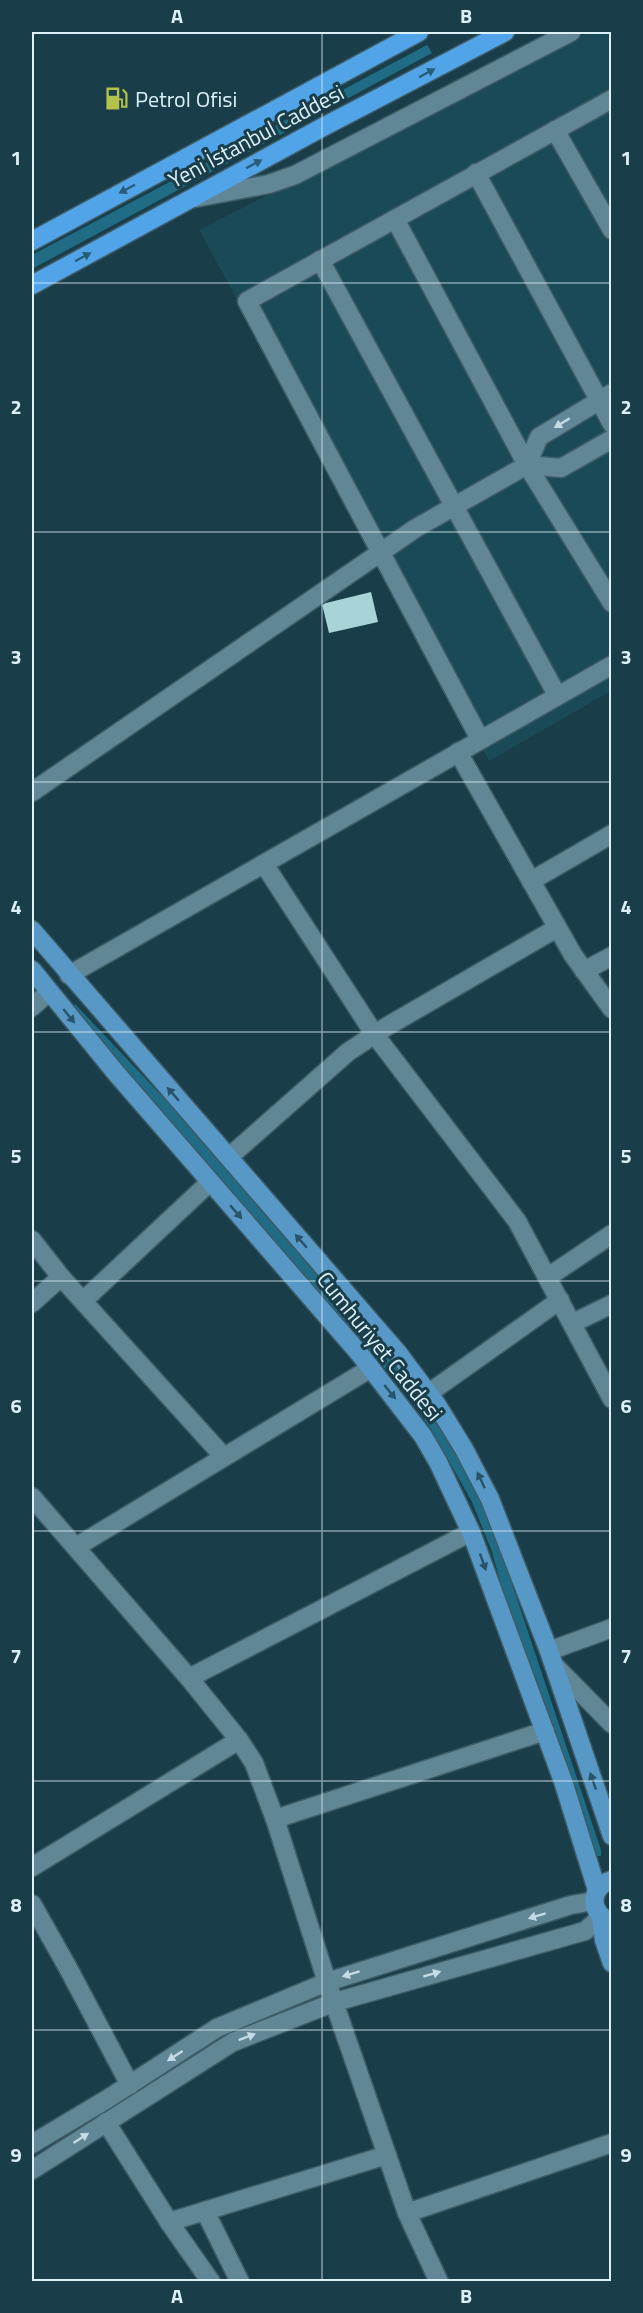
<svg xmlns="http://www.w3.org/2000/svg" width="643" height="2313" font-family="'Titillium Web',sans-serif">
  <style>
    .built { fill: #1a4958 }
    .green { fill: #1f6c84 }
    .building { fill: #a8d4d7 }
    .lines { fill: none; stroke-linecap: round; stroke-linejoin: round }
    .minor-casing { stroke: #3e5c67; stroke-width: 21 }
    .major-casing { stroke: #3e5c67; stroke-width: 21 }
    .highway-casing { stroke: #3e5c67; stroke-width: 21 }
    .minor { stroke: #618695; stroke-width: 18 }
    .major { stroke: #5798c6; stroke-width: 18 }
    .highway { stroke: #50a4e7; stroke-width: 18 }
    .oneway { fill: #2a5c78 }
    .oneway2 { fill: #c3dbe4 }
    .oneway3 { fill: #285468 }
    .grid { fill: none; stroke: #dcf0f8; stroke-width: 1.5; stroke-opacity: 0.55 }
    .labels { text-anchor: middle; dominant-baseline: central; stroke-width: 6; stroke-linejoin: round; paint-order: stroke }
    .poi-label { font-size: 22px; fill: #dcf0f8; stroke: #193d49; text-anchor: start }
    .street-label { font-size: 22px; fill: #dcf0f8; stroke: #193d49 }
    .neatline { fill: none; stroke: #dcf0f8; stroke-width: 2 }
    .grid-label { font-size: 20px; text-anchor: middle; font-weight: bold; fill: #dcf0f8 }
  </style>
  <rect width="100%" height="100%" fill="#193d49"/>
  <path class="built" d="M 589,32 L 611,32 L 611,691 L 489,761 L 199,230 Z"/>
  <g class="green">
    <path d="M 427,45 L 432,53 L 32,269 L 32,255 Z"/>
    <path d="M 75,1004 L 163,1097 L 407,1379 L 430,1410 L 462,1463 L 490,1521 L 504,1560 L 601,1850 L 601,1856 L 596,1856 L 575,1785 L 512,1622 L 491,1549 L 472,1502 L 431,1429 L 403,1389 L 72,1007 Z"/>
  </g>
  <path class="building" d="M 371,592 L 378,622 L 329,633 L 322,604 Z"/>
  <g class="lines">
    <defs>
      <g id="minor">
        <path d="M 555,130 L 612,230"/>
        <path d="M 476,173 L 612,424"/>
        <path d="M 195,198 L 269,184 L 295,175 L 571,32"/>
        <path d="M 395,219 L 527,465 L 612,603"/>
        <path d="M 320,260 L 557,695"/>
        <path d="M 527,465 L 539,437 L 612,393"/>
        <path d="M 480,739 L 247,301 L 612,99"/>
        <path d="M 458,752 L 573,955 L 612,1009"/>
        <path d="M 32,792 L 416,528 L 527,465 L 561,468 L 612,439"/>
        <path d="M 264,864 L 375,1035 L 517,1221 L 612,1399"/>
        <path d="M 531,881 L 612,834"/>
        <path d="M 584,971 L 612,956"/>
        <path d="M 69,975 L 612,665"/>
        <path d="M 32,1007 L 49,992"/>
        <path d="M 229,1157 L 348,1052 L 386,1027 L 557,928"/>
        <path d="M 32,1240 L 61,1277 L 224,1457"/>
        <path d="M 548,1277 L 612,1234"/>
        <path d="M 83,1301 L 210,1182"/>
        <path d="M 32,1303 L 61,1277"/>
        <path d="M 573,1323 L 612,1304"/>
        <path d="M 429,1393 L 560,1300"/>
        <path d="M 32,1497 L 189,1678 L 239,1740 L 254,1763 L 275,1819 L 327,1982 L 407,2213 L 439,2282"/>
        <path d="M 76,1547 L 371,1368"/>
        <path d="M 549,1651 L 612,1628"/>
        <path d="M 554,1665 L 612,1724"/>
        <path d="M 189,1678 L 471,1532"/>
        <path d="M 275,1819 L 545,1731"/>
        <path d="M 32,1867 L 239,1740"/>
        <path d="M 32,1904 L 68,1968 L 130,2085"/>
        <path d="M 106,2122 L 169,2222 L 211,2282"/>
        <path d="M 32,2144 L 109,2098 L 217,2028 L 327,1982 L 571,1905 L 594,1901"/>
        <path d="M 32,2170 L 233,2042 L 335,2002 L 585,1931 L 601,1917"/>
        <path d="M 205,2211 L 240,2282"/>
        <path d="M 407,2213 L 612,2143"/>
        <path d="M 169,2222 L 387,2155"/>
      </g>
      <g id="major">
        <path d="M 32,930 L 398,1353 L 437,1405 L 464,1449 L 490,1499 L 549,1651 L 612,1836"/>
        <path d="M 32,970 L 116,1073 L 359,1353 L 423,1436 L 438,1462 L 471,1532 L 563,1781 L 597,1890"/>
        <path d="M 612,1880 C 588,1887 589,1915 612,1922"/>
        <path d="M 601,1917 L 604,1940 L 612,1963"/>
      </g>
      <g id="highway">
        <path d="M 32,241 L 419,32"/>
        <path d="M 32,285 L 323,127 L 505,32"/>
      </g>
    </defs>
    <use href="#minor" class="minor-casing"/>
    <use href="#major" class="major-casing"/>
    <use href="#highway" class="highway-casing"/>
    <use href="#minor" class="minor"/>
    <use href="#major" class="major"/>
    <use href="#highway" class="highway"/>
  </g>
  <defs><path id="oneway-solid" d="M-6-.8H1V-3.2L6.5 0L1 3.2V.8H-6Z" transform="scale(1.5)"/></defs>
  <g class="oneway">
    <use href="#oneway-solid" transform="translate(427 73) rotate(-28)"/>
    <use href="#oneway-solid" transform="translate(254 164) rotate(-28)"/>
    <use href="#oneway-solid" transform="translate(127 189) rotate(152)"/>
    <use href="#oneway-solid" transform="translate(83 257) rotate(-28)"/>
  </g>
  <g class="oneway2">
    <use href="#oneway-solid" transform="translate(562 423) rotate(149)"/>
    <use href="#oneway-solid" transform="translate(537 1916) rotate(163)"/>
    <use href="#oneway-solid" transform="translate(351 1974) rotate(163)"/>
    <use href="#oneway-solid" transform="translate(432 1974) rotate(-16)"/>
    <use href="#oneway-solid" transform="translate(247 2037) rotate(-21)"/>
    <use href="#oneway-solid" transform="translate(175 2056) rotate(147)"/>
    <use href="#oneway-solid" transform="translate(81 2138) rotate(-33)"/>
  </g>
  <g class="oneway3">
    <use href="#oneway-solid" transform="translate(69 1016) rotate(51)"/>
    <use href="#oneway-solid" transform="translate(173 1094) rotate(-131)"/>
    <use href="#oneway-solid" transform="translate(236 1212) rotate(49)"/>
    <use href="#oneway-solid" transform="translate(301 1241) rotate(-131)"/>
    <use href="#oneway-solid" transform="translate(390 1392) rotate(51)"/>
    <use href="#oneway-solid" transform="translate(481 1480) rotate(-115)"/>
    <use href="#oneway-solid" transform="translate(483 1562) rotate(70)"/>
    <use href="#oneway-solid" transform="translate(593 1781) rotate(-109)"/>
  </g>
  <path class="grid" d="M 322,32 L 322,2282M 32,283 L 612,283M 32,532 L 612,532M 32,782 L 612,782M 32,1032 L 612,1032M 32,1281 L 612,1281M 32,1531 L 612,1531M 32,1781 L 612,1781M 32,2030 L 612,2030"/>
  <defs>
    <symbol id="fuel-bare" viewBox="-9 -9 18 18"><path d="M-5.5-6h7V0h2V4h1.3V-2.5L3-4.5l.8-.8L6-3V5H2.5V1h-1V6h-7ZM-4.2-4.7v3.2H.2V-4.7Z" fill="#b3c24b" stroke="#193d49" stroke-width="2.5" paint-order="stroke"/></symbol>
  </defs>
  <g fill-rule="evenodd">
    <use href="#fuel-bare" x="100" y="82" width="33" height="33"/>
  </g>
  <g class="labels">
    <g class="poi-label">
      <text x="135" y="99">Petrol Ofisi</text>
    </g>
    <g class="street-label">
      <text transform="translate(256 136) rotate(-28)">Yeni İstanbul Caddesi</text>
      <text transform="translate(380 1346) rotate(51)">Cumhuriyet Caddesi</text>
    </g>
  </g>
  <rect width="643" height="2313" fill="none" stroke="#193d49" stroke-width="66"/>
  <rect x="33" y="33" width="577" height="2247" class="neatline"/>
  <g class="grid-label">
    <text x="177" y="23">A</text>
    <text x="466" y="23">B</text>
    <text x="16" y="165">1</text>
    <text x="626" y="165">1</text>
    <text x="16" y="414">2</text>
    <text x="626" y="414">2</text>
    <text x="16" y="664">3</text>
    <text x="626" y="664">3</text>
    <text x="16" y="914">4</text>
    <text x="626" y="914">4</text>
    <text x="16" y="1163">5</text>
    <text x="626" y="1163">5</text>
    <text x="16" y="1413">6</text>
    <text x="626" y="1413">6</text>
    <text x="16" y="1663">7</text>
    <text x="626" y="1663">7</text>
    <text x="16" y="1912">8</text>
    <text x="626" y="1912">8</text>
    <text x="16" y="2162">9</text>
    <text x="626" y="2162">9</text>
    <text x="177" y="2303">A</text>
    <text x="466" y="2303">B</text>
  </g>
</svg>
